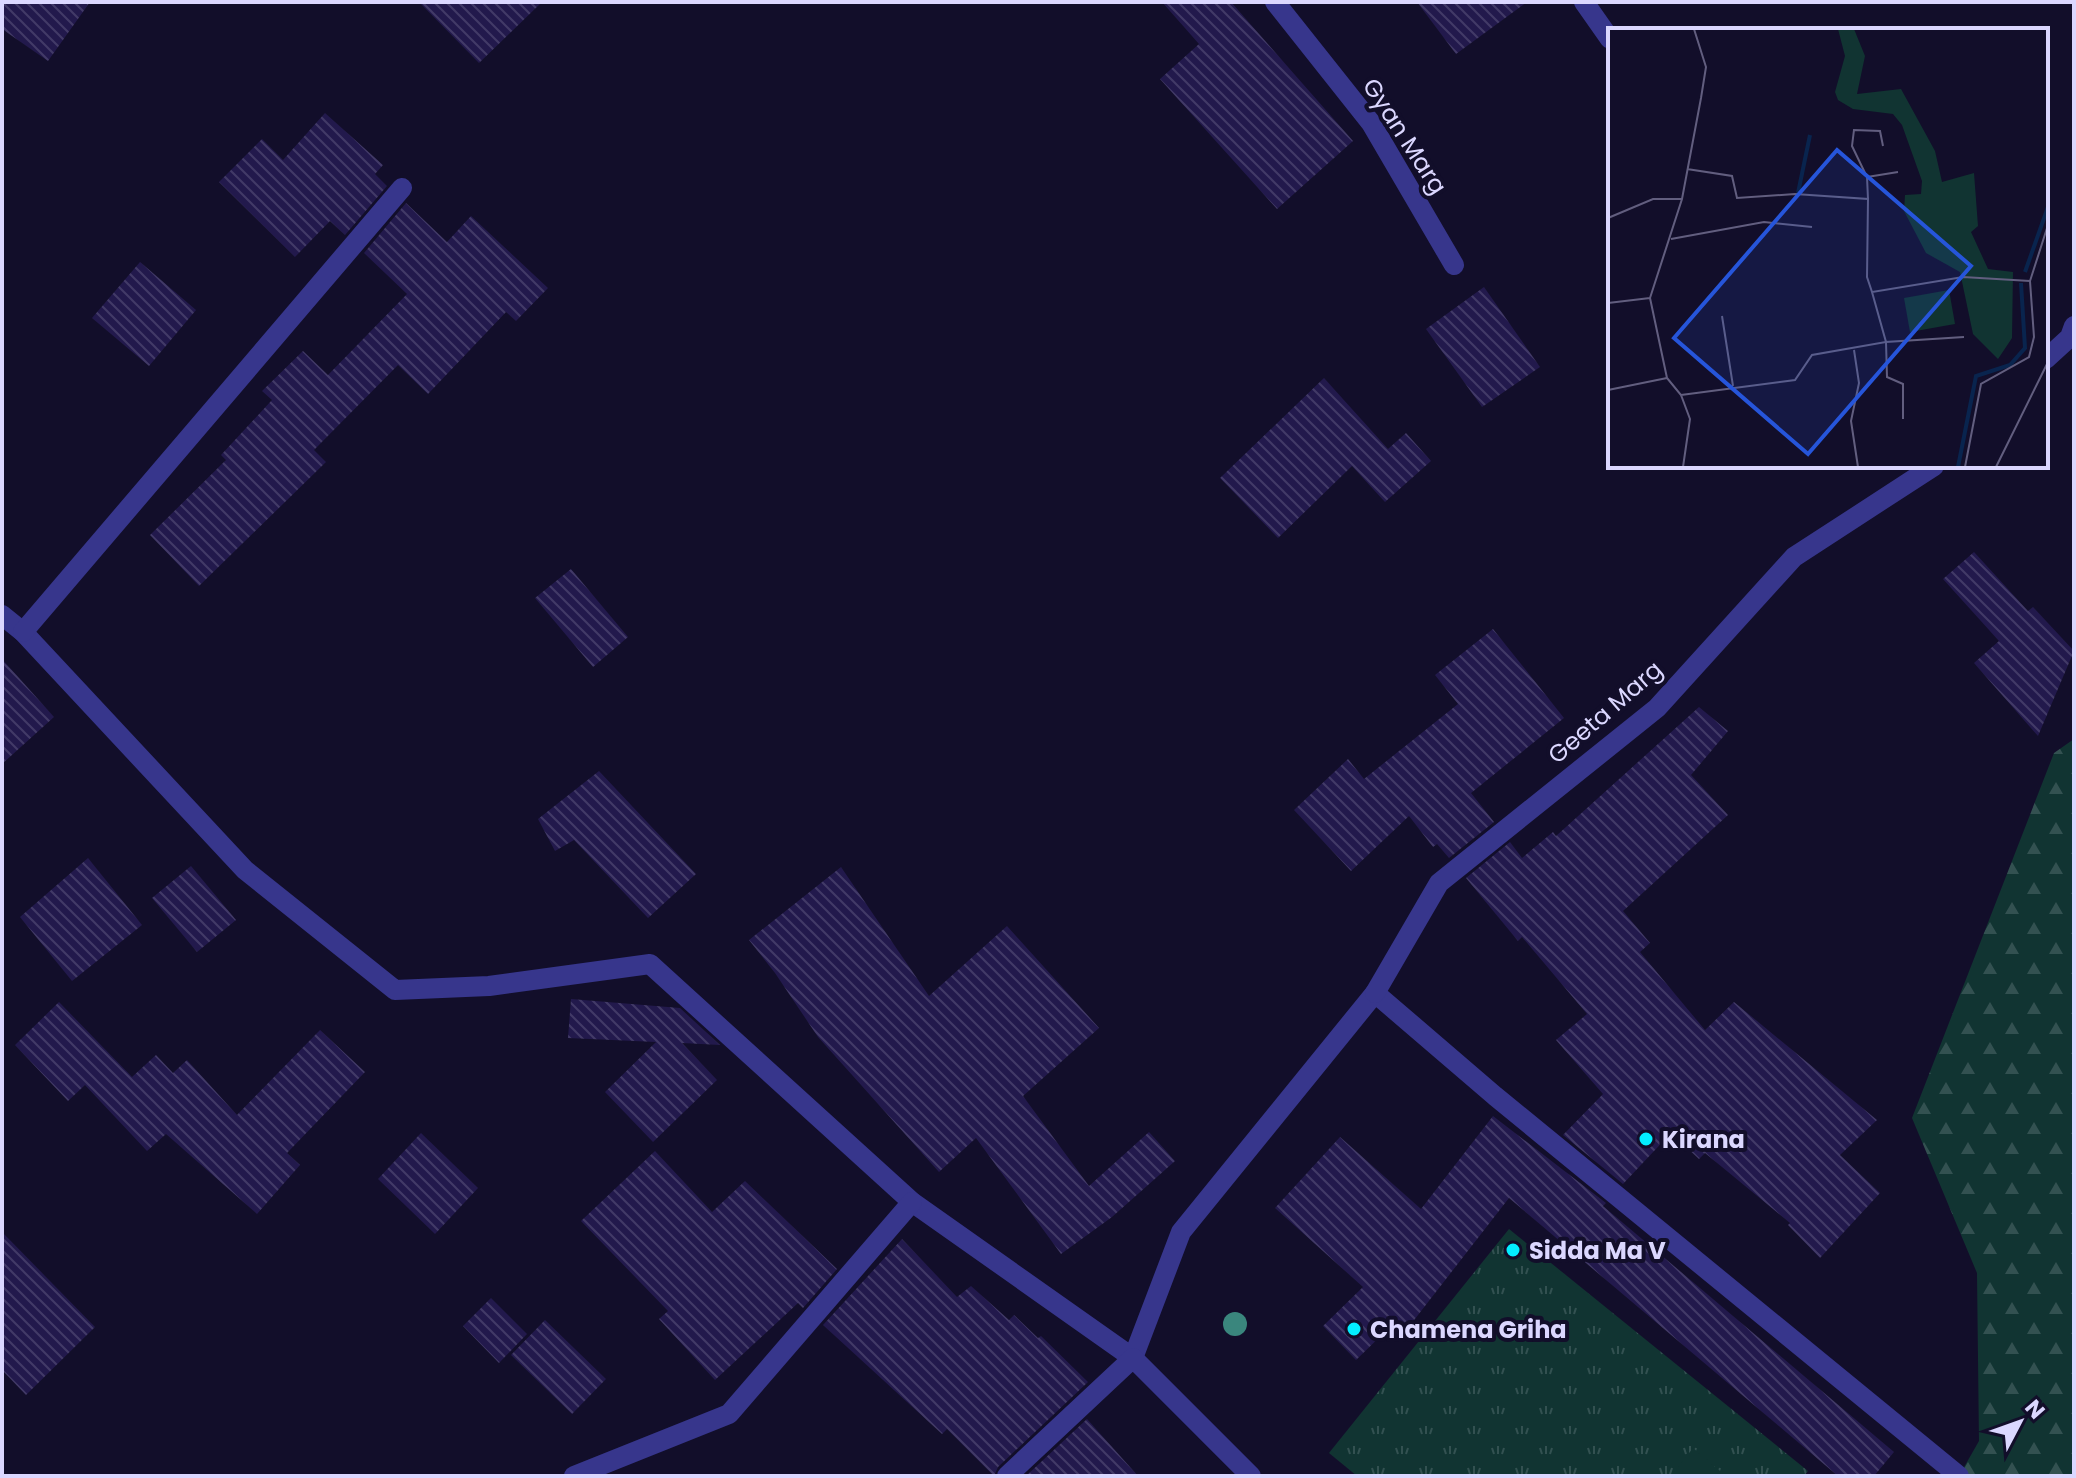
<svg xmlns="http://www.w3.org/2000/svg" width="2076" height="1478" font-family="Poppins,sans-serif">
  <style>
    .grass { fill: url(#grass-tufts) }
    .forest { fill: url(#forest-firs) }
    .pitch { fill: #113432 }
    .building { fill: url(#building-back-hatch) }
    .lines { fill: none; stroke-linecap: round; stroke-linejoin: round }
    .minor { stroke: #37368c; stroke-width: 20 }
    .tree { fill: #3a867d }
    .poi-dot { fill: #03edff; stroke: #120e2a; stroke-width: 3 }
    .labels { text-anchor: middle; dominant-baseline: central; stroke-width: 8; stroke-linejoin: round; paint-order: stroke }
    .street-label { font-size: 24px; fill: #dbd7ff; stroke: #120e2a }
    .poi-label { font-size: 24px; font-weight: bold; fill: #dbd7ff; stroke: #120e2a; text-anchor: start }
    .inset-river { fill: none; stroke: #09244e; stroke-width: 4 }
    .inset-road { fill: none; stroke: #625e7f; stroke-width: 2 }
    .view { fill: #2655da; fill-opacity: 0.15; stroke: #2655da; stroke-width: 4 }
    .inset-edge { fill: none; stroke: #dbd7ff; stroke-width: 4 }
  </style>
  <defs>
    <pattern id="grass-tufts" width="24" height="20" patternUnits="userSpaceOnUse" patternTransform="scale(2)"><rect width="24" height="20" fill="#113432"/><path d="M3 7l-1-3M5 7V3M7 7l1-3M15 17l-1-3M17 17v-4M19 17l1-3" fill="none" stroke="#335151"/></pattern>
    <pattern id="forest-firs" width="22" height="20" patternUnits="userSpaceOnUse" patternTransform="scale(2)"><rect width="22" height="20" fill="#113432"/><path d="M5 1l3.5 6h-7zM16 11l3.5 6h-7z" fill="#335151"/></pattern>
    <pattern id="building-back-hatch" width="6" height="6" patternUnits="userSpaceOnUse" patternTransform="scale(2)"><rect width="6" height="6" fill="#22194c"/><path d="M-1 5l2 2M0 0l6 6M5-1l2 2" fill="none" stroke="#423a67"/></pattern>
  </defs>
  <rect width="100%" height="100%" fill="#120e2a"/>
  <path class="grass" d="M 1509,1229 L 1808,1471 L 1804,1476 L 1357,1476 L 1329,1453 Z"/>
  <path class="forest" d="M 2074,739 L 2074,1476 L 1959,1476 L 1979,1441 L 1977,1273 L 1912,1118 L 2054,753 Z"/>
  <path class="pitch" d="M 1693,1448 L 1726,1476 L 1671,1476 Z"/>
  <g class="building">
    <path d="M 2,2 L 90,2 L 48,61 L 2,29 Z"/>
    <path d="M 419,2 L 542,2 L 479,63 Z"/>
    <path d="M 1162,2 L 1231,2 L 1353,141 L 1277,209 L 1160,79 L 1199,44 Z"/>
    <path d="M 1417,2 L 1527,2 L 1456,54 Z"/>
    <path d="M 325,113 L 383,165 L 375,174 L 387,186 L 345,235 L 330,221 L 295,257 L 219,182 L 262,139 L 283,160 Z"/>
    <path d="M 406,203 L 447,242 L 471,216 L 548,288 L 516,321 L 506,312 L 428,394 L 398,365 L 314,450 L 326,462 L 199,586 L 150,535 L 226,460 L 221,455 L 272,400 L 262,391 L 303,351 L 328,375 L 407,294 L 364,253 Z"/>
    <path d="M 140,262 L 196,310 L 149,366 L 92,318 Z"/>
    <path d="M 1484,287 L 1540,367 L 1482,407 L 1426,329 Z"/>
    <path d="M 1324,378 L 1388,449 L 1406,433 L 1431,461 L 1385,502 L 1352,466 L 1278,538 L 1220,478 Z"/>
    <path d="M 1974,552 L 2028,611 L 2033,607 L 2074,651 L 2038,736 L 1974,663 L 1999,641 L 1943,579 Z"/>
    <path d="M 571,569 L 628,637 L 593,667 L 535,598 Z"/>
    <path d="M 1493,629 L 1564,718 L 1471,793 L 1494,822 L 1449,858 L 1437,844 L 1433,847 L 1409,816 L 1351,871 L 1294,810 L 1348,759 L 1364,779 L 1458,704 L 1435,675 Z"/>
    <path d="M 2,659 L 54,717 L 2,764 Z"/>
    <path d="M 1699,707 L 1728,731 L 1691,775 L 1728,815 L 1623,911 L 1650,943 L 1640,952 L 1705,1030 L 1734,1002 L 1877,1120 L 1840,1155 L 1880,1193 L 1820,1258 L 1788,1225 L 1790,1223 L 1705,1153 L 1699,1159 L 1671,1133 L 1623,1184 L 1563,1135 L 1603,1094 L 1556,1040 L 1587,1014 L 1522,937 L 1518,941 L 1466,878 L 1510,842 L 1522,858 L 1553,832 L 1556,836 Z"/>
    <path d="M 599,771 L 696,874 L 648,918 L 574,840 L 555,851 L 538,819 Z"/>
    <path d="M 88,858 L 142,925 L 72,981 L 20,917 Z"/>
    <path d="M 191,866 L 236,920 L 197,952 L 152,898 Z"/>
    <path d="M 841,867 L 929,996 L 1007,926 L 1099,1028 L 1023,1096 L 1089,1186 L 1149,1132 L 1175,1161 L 1112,1217 L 1061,1254 L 976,1138 L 939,1172 L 818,1037 L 775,973 L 749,940 Z"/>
    <path d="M 571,999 L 680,1008 L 720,1045 L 682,1043 L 717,1080 L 653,1142 L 605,1092 L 656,1042 L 568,1038 Z"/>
    <path d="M 59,1002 L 132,1077 L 156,1055 L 173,1073 L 187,1060 L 237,1115 L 320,1030 L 365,1072 L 287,1153 L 300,1165 L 257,1214 L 166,1134 L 147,1151 L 85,1085 L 68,1101 L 15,1045 Z"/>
    <path d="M 1493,1116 L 1606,1203 L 1603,1206 L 1894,1452 L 1874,1476 L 1838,1476 L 1509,1198 L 1404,1333 L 1393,1324 L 1356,1360 L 1323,1326 L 1363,1287 L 1275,1208 L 1340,1137 L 1421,1209 Z"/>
    <path d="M 421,1133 L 478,1188 L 435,1234 L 378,1179 Z"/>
    <path d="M 655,1151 L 712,1212 L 745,1181 L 837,1269 L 803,1308 L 798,1303 L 715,1380 L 659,1319 L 668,1311 L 581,1221 Z"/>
    <path d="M 2,1232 L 95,1327 L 26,1395 L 2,1370 Z"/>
    <path d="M 902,1239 L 957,1297 L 971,1286 L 1009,1320 L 1014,1315 L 1038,1338 L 1041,1336 L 1088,1382 L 998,1467 L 994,1476 L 947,1429 L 942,1434 L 823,1325 Z"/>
    <path d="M 491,1298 L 527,1334 L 499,1363 L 463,1326 Z"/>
    <path d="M 545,1320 L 606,1379 L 572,1414 L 511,1355 Z"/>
    <path d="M 1087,1419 L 1138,1476 L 1026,1476 Z"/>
  </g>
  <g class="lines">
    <g class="minor">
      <path d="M 1275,2 L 1371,123 L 1454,265"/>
      <path d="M 1584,2 L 1610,39"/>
      <path d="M 2046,359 L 2070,337 L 2074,326"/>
      <path d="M 2,615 L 23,632 L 245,870 L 395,990 L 489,986 L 650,964 L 912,1202 L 1133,1358 L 1181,1232 L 1375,993 L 1495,1096 L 1959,1476"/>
      <path d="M 23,632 L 402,188"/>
      <path d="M 1375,993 L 1439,883 L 1657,708 L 1794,557 L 1934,466"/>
      <path d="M 574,1476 L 729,1414 L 912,1202"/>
      <path d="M 1007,1476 L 1133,1358 L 1251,1476"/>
    </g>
  </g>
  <circle class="tree" cx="1235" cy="1324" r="12"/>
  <g class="poi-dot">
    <circle cx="1646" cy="1139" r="8"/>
    <circle cx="1513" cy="1250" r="8"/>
    <circle cx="1354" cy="1329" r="8"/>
  </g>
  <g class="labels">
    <g class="street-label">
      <text transform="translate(1405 136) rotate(57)">Gyan Marg</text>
      <text transform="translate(1605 712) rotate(-41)">Geeta Marg</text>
    </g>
    <g class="poi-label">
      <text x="1662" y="1139">Kirana</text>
      <text x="1529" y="1250">Sidda Ma V</text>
      <text x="1370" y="1329">Chamena Griha</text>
    </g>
  </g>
  <g transform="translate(1608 28)">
    <rect width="440" height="440" fill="#120e2a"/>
    <path d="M 341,262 L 347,296 L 302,304 L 296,270 Z" fill="#113432"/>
    <path d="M 230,1 L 246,1 L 257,28 L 249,66 L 293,61 L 327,123 L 334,154 L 366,145 L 370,198 L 363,204 L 380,241 L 405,244 L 404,310 L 390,331 L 365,306 L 352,244 L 318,225 L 296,183 L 297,167 L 313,166 L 314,153 L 294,97 L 285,86 L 245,81 L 230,72 L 227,64 L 237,28 Z" fill="#113432"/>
    <path class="inset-river" d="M 190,165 L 202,107M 417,244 L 440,179M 350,439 L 368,348 L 402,337 L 417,320 L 413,255"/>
    <path class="inset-road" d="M 79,141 L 124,148 L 129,170 L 187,166 L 260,171 L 259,249 L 264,264M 259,149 L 290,144M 260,171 L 259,149 L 244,118 L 246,102 L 272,103 L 275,118M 0,190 L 45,171 L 74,171M 63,211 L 156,194 L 204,199M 0,275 L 42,270M 114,288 L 125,358M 246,322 L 251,355 L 243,393 L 250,439M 0,362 L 59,350M 73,367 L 187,352 L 204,327 L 278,314 L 264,264 L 355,249 L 422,253M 295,391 L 295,356 L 279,349 L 278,314 L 356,309M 75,439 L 82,391 L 73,367 L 59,350 L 42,270 L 74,171 L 93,70 L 98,39 L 86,1M 357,439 L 373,356 L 421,329 L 426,309 L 422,253 L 440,197M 388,439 L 440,334"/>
    <path class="view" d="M 229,122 L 363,238 L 200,426 L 66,310 Z"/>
    <rect width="440" height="440" class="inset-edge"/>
  </g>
  <rect width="2076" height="1478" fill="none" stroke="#dbd7ff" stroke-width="8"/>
  <g transform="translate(2020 1422) rotate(49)" stroke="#120e2a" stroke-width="6" paint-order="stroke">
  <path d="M0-6L14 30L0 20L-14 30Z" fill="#dbd7ff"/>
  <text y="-12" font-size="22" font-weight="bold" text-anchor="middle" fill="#dbd7ff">N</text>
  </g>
</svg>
